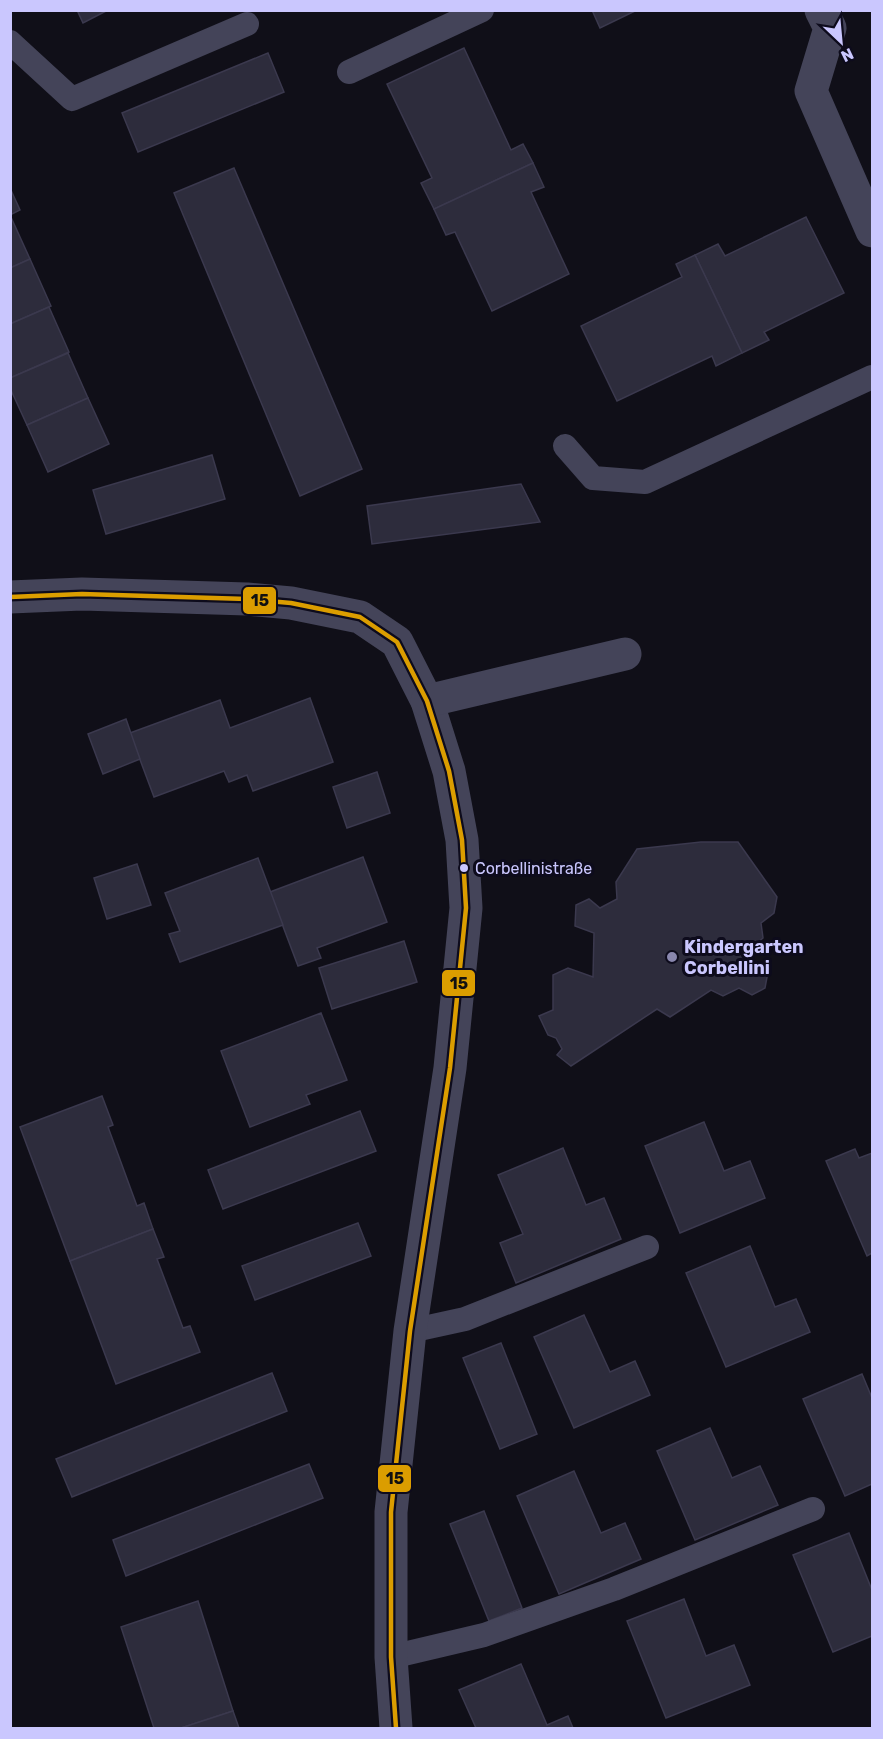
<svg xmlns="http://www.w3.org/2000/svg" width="883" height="1739" font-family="Rubik,sans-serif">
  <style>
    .building { fill: #2d2c3c; stroke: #3b394e; stroke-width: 1.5 }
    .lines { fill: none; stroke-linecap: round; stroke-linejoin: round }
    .lane { stroke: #444459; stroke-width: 24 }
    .street { stroke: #444459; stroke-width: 33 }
    .bus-1-casing { stroke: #0d0b1c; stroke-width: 9 }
    .bus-1 { stroke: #db9d00; stroke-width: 4.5 }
    .bus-dot { fill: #cac7fe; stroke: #0d0b1c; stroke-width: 2 }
    .poi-dot { fill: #8987ae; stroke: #0d0b1c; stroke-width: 2 }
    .labels { text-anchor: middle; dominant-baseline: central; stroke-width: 6; stroke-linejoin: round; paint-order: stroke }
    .bus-label { font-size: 16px; fill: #cac7fe; stroke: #0d0b1c; text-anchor: start }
    .poi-label { font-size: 18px; font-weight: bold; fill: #cac7fe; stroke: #0d0b1c; text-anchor: start }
    .line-badge { stroke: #0d0b1c; stroke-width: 2 }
    .pale-badge-label { font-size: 16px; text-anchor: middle; font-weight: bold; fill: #111 }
  </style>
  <rect width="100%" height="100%" fill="#100f18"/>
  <g class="building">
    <path d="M 77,10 L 108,10 L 83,23 Z"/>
    <path d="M 592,10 L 637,10 L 600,28 Z"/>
    <path d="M 464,48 L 511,150 L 523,144 L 533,163 L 434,209 L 421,183 L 432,178 L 387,84 Z"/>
    <path d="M 268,53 L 284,92 L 138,152 L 122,113 Z"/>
    <path d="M 533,163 L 544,187 L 531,192 L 569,274 L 492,311 L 455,232 L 446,235 L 434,209 Z"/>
    <path d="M 234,168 L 362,469 L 300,496 L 174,193 Z"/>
    <path d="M 10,188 L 20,210 L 10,215 Z"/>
    <path d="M 10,215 L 30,259 L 10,268 Z"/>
    <path d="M 806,217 L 844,293 L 764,332 L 769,340 L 742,353 L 695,255 L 718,244 L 725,256 Z"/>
    <path d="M 695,255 L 742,353 L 716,366 L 712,356 L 617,401 L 581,326 L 682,277 L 676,264 Z"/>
    <path d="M 30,259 L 51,306 L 10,324 L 10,268 Z"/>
    <path d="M 49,307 L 69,352 L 10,378 L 10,324 Z"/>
    <path d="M 68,353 L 88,398 L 27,425 L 10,388 L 10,378 Z"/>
    <path d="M 88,398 L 109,444 L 48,472 L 27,425 Z"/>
    <path d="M 212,455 L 225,499 L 106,534 L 93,490 Z"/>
    <path d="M 521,484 L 540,522 L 372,544 L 367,506 Z"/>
    <path d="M 310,698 L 333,762 L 253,791 L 247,775 L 229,782 L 224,771 L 154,797 L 130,733 L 220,700 L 230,728 Z"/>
    <path d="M 126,719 L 140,759 L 103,774 L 88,734 Z"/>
    <path d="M 377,772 L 390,813 L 347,828 L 333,787 Z"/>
    <path d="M 701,842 L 738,842 L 777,897 L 774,913 L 761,923 L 763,938 L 748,951 L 754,964 L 768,972 L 765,988 L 752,995 L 739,988 L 723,996 L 711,990 L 670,1017 L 657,1009 L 571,1066 L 557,1055 L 562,1049 L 556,1038 L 548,1035 L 539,1016 L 553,1010 L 553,975 L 568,968 L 593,977 L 594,933 L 575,926 L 576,905 L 589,899 L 600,908 L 617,899 L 616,882 L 637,849 Z"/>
    <path d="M 363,857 L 387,922 L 317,948 L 321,958 L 298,966 L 270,892 Z"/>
    <path d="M 258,858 L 283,925 L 180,962 L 169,934 L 180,931 L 165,893 Z"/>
    <path d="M 137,864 L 151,905 L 107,919 L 94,878 Z"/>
    <path d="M 404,941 L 417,982 L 332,1009 L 319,968 Z"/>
    <path d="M 321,1013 L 347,1080 L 306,1095 L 310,1104 L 250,1127 L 221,1051 Z"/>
    <path d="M 102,1096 L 113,1125 L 108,1127 L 137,1206 L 144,1203 L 153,1229 L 70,1261 L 20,1127 Z"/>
    <path d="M 360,1111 L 376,1151 L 223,1209 L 208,1170 Z"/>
    <path d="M 704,1122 L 724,1171 L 750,1161 L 765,1198 L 680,1233 L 645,1146 Z"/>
    <path d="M 563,1148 L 586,1205 L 604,1198 L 621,1239 L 516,1283 L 500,1243 L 523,1234 L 498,1175 Z"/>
    <path d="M 855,1149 L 859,1158 L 872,1153 L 872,1253 L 867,1256 L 826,1161 Z"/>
    <path d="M 358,1223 L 371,1256 L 255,1300 L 242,1266 Z"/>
    <path d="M 153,1229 L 164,1257 L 157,1259 L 183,1328 L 190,1326 L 200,1352 L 116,1384 L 70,1261 Z"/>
    <path d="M 750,1246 L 775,1307 L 796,1299 L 810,1332 L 726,1367 L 686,1273 Z"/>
    <path d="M 584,1315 L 610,1372 L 635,1361 L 650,1395 L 574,1428 L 534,1337 Z"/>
    <path d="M 501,1343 L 537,1434 L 500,1449 L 463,1358 Z"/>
    <path d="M 272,1373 L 287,1411 L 72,1497 L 56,1459 Z"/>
    <path d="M 862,1374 L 872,1398 L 872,1484 L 845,1496 L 803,1399 Z"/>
    <path d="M 710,1428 L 732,1478 L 760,1466 L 778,1505 L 695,1540 L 657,1451 Z"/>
    <path d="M 309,1464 L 323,1498 L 126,1576 L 113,1540 Z"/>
    <path d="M 574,1471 L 601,1533 L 625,1523 L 641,1559 L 559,1594 L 517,1496 Z"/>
    <path d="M 484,1511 L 522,1608 L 489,1621 L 450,1524 Z"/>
    <path d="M 849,1533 L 872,1590 L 872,1636 L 833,1652 L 793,1555 Z"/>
    <path d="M 684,1599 L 706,1656 L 734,1645 L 750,1685 L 666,1718 L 627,1621 Z"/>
    <path d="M 198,1601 L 233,1711 L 181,1728 L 154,1728 L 121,1627 Z"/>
    <path d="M 521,1664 L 547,1725 L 568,1716 L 573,1728 L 476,1728 L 459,1690 Z"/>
    <path d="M 233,1711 L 239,1728 L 181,1728 Z"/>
  </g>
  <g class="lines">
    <g class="lane">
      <path d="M 10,42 L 72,99 L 247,24"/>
      <path d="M 349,72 L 482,10"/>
      <path d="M 565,446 L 593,478 L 645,482 L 872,377"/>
      <path d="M 410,1331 L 465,1319 L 647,1247"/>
      <path d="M 391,1657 L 484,1635 L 614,1589 L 813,1509"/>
    </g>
    <g class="street">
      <path d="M 821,10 L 830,28 L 811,91 L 872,231"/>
      <path d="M 10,597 L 82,594 L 247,599 L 291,603 L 360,617 L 397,642 L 427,701 L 449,771 L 462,840 L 466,908 L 450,1068 L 410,1331 L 391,1512 L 391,1657 L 396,1728"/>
      <path d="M 427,701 L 625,654"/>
    </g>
    <defs>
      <path id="bus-1" d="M 10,597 L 82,594 L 247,599 L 291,603 L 360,617 L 397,642 L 427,701 L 449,771 L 462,840 L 466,908 L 450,1068 L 410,1331 L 391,1512 L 391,1657 L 396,1728"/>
    </defs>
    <use href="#bus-1" class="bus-1-casing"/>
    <use href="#bus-1" class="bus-1"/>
  </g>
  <circle class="bus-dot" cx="464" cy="868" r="5"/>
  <circle class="poi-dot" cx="672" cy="957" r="6"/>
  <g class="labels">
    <g class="bus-label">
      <text x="475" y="868">Corbellinistraße</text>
    </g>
    <g class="poi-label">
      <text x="684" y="947">Kindergarten<tspan x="684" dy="21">Corbellini</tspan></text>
    </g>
  </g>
  <g class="line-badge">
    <rect x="242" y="586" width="35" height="29" rx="6" fill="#db9d00"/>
    <rect x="441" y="969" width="35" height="28" rx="6" fill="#db9d00"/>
    <rect x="377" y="1464" width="35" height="29" rx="6" fill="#db9d00"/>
  </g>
  <g class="pale-badge-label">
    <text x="260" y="606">15</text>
    <text x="459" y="989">15</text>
    <text x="395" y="1484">15</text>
  </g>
  <rect width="883" height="1739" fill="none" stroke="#cac7fe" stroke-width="24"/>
  <g transform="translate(841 42) rotate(154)" stroke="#0d0b1c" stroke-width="4.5" paint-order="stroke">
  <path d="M0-4.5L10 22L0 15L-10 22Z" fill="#cac7fe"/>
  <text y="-9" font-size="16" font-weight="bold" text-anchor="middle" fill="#cac7fe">N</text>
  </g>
</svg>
